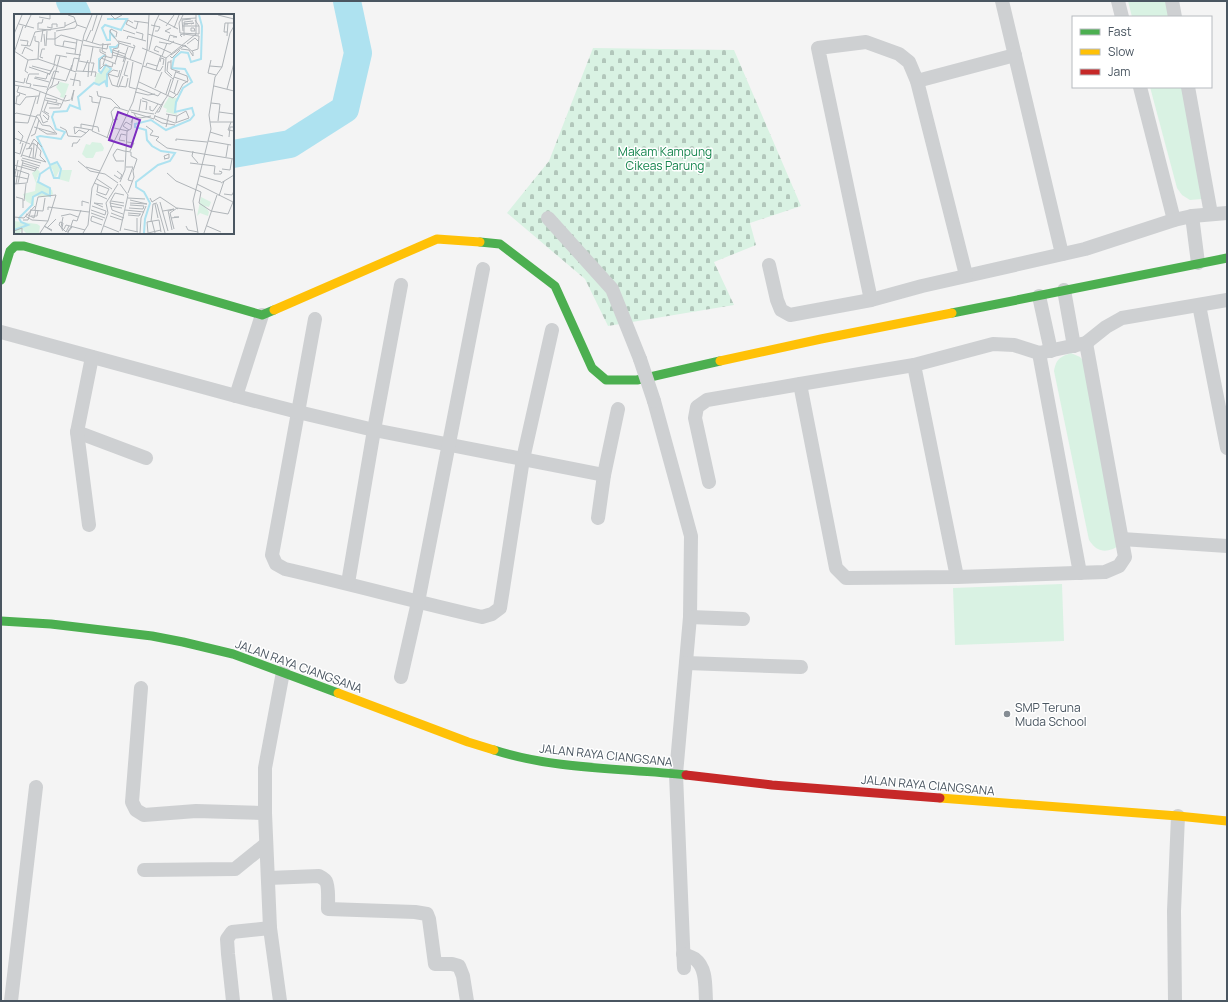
<svg xmlns="http://www.w3.org/2000/svg" width="1228" height="1002" font-family="Manrope,sans-serif">
  <style>
    .cemetery { fill: url(#cemetery-stones) }
    .park { fill: #d9f2e3 }
    .lines { fill: none; stroke-linecap: round; stroke-linejoin: round }
    .river { stroke: #aee2f0; stroke-width: 28 }
    .street { stroke: #ced0d2; stroke-width: 14 }
    .fast { stroke: #4caf50; stroke-width: 9 }
    .slow { stroke: #ffc107; stroke-width: 9 }
    .jam { stroke: #c62828; stroke-width: 9 }
    .street-bridge { stroke: #ced0d2; stroke-width: 14 }
    .poi-dot { fill: #868d94; stroke: #fff; stroke-width: 1.5 }
    .labels { text-anchor: middle; dominant-baseline: central; stroke-width: 3; stroke-linejoin: round; paint-order: stroke }
    .park-label { font-size: 12px; fill: #17864f; stroke: #fff }
    .street-label { font-size: 12px; fill: #4a5661; stroke: #fff }
    .poi-label { font-size: 12px; fill: #4a5661; stroke: #fff; text-anchor: start }
    .inset-river { fill: none; stroke: #aee2f0; stroke-width: 2 }
    .inset-road { fill: none; stroke: #b0b5b9; stroke-width: 1 }
    .view { fill: #7b2cbf; fill-opacity: 0.15; stroke: #7b2cbf; stroke-width: 2 }
    .inset-edge { fill: none; stroke: #4a5661; stroke-width: 2 }
  </style>
  <defs>
    <pattern id="cemetery-stones" width="16" height="16" patternUnits="userSpaceOnUse"><rect width="16" height="16" fill="#d9f2e3"/><path d="M2 7V4a2 2 0 0 1 4 0v3zM10 15v-3a2 2 0 0 1 4 0v3z" fill="#b2c7bb"/></pattern>
  </defs>
  <rect width="100%" height="100%" fill="#f4f4f4"/>
  <path class="cemetery" d="M 593,48 L 734,50 L 801,206 L 750,223 L 756,245 L 714,262 L 734,305 L 608,326 L 585,279 L 507,213 L 549,161 Z"/>
  <g class="park">
    <path d="M 1128,1 L 1169,1 L 1173,17 L 1132,17 Z"/>
    <path d="M 1150,87 L 1187,87 L 1202,199 L 1190,200 L 1182,195 L 1177,188 Z"/>
    <path d="M 1071,353 L 1080,357 L 1086,364 L 1122,544 C 1108,553 1098,554 1089,540 L 1054,371 C 1056,359 1060,357 1071,353 Z"/>
    <path d="M 1062,584 L 1064,641 L 955,645 L 953,588 Z"/>
  </g>
  <g class="lines">
    <g class="river">
      <path d="M 70,1 L 77,15"/>
      <path d="M 233,154 L 290,144 L 345,109 L 358,53 L 347,1"/>
    </g>
    <g class="street">
      <path d="M 1002,1 L 1062,254"/>
      <path d="M 1118,1 L 1122,17"/>
      <path d="M 1172,1 L 1175,17"/>
      <path d="M 917,81 L 1015,55"/>
      <path d="M 1140,87 L 1174,220"/>
      <path d="M 1188,87 L 1211,214"/>
      <path d="M 1192,216 L 1198,263"/>
      <path d="M 548,218 L 612,289 L 640,359"/>
      <path d="M 769,265 L 777,300 L 781,310 L 790,315 L 871,300 L 922,286 L 1085,249 L 1174,220 L 1192,216 L 1227,213"/>
      <path d="M 1064,290 L 1074,346"/>
      <path d="M 1039,296 L 1051,351"/>
      <path d="M 871,300 L 818,48 L 866,42 L 899,54 L 909,62 L 917,81 L 966,275"/>
      <path d="M 1199,305 L 1227,448"/>
      <path d="M 315,319 L 272,555 L 276,564 L 285,569 C 351,584 416,602 482,617 L 492,614 L 500,608 L 523,459 L 552,330"/>
      <path d="M 1,332 L 236,396 L 262,315"/>
      <path d="M 1039,353 L 1080,573"/>
      <path d="M 92,357 L 77,432 L 146,458"/>
      <path d="M 914,365 L 957,577"/>
      <path d="M 800,384 L 836,568 L 846,578 L 957,577 L 1105,572 L 1119,566 L 1125,557 L 1086,343"/>
      <path d="M 236,396 L 298,412 L 374,430 L 604,475"/>
      <path d="M 654,401 L 691,536 L 690,617 L 676,774 L 684,968"/>
      <path d="M 77,432 L 89,525"/>
      <path d="M 709,482 L 695,418 L 697,407 L 707,400 L 800,384 L 914,365 L 993,344 L 1014,345 L 1039,353 L 1086,343 L 1106,327 L 1122,318 L 1227,300"/>
      <path d="M 598,518 L 604,475 L 618,409"/>
      <path d="M 1122,539 L 1227,546"/>
      <path d="M 348,583 L 374,430 L 401,285"/>
      <path d="M 690,617 L 743,619"/>
      <path d="M 686,663 L 801,667"/>
      <path d="M 401,677 L 418,602 L 483,269"/>
      <path d="M 141,688 L 132,802 L 136,810 L 144,815 L 196,811 L 265,813"/>
      <path d="M 144,870 L 235,869 L 266,844"/>
      <path d="M 268,878 L 319,876 C 321,877 323,878 325,880 C 329,884 328,903 328,909 L 415,912 L 427,914 L 429,919 L 435,964 L 452,964 L 459,966 L 463,976 L 467,1001"/>
      <path d="M 683,954 C 687,955 691,957 695,959 C 707,968 705,987 706,1001"/>
      <path d="M 11,1001 L 36,787"/>
      <path d="M 233,1001 L 228,954 L 227,939 L 232,932 L 270,928"/>
      <path d="M 280,1001 L 270,928 L 265,813 L 265,768 L 283,672"/>
      <path d="M 1175,1001 L 1174,911 L 1178,816"/>
    </g>
    <g class="fast">
      <path d="M 480,242 L 500,244 L 555,286 L 592,368 L 606,380 L 637,380 L 720,361"/>
      <path d="M 1,280 L 10,251 L 15,246 L 24,246 L 262,315 L 274,310"/>
      <path d="M 952,313 L 1227,258"/>
      <path d="M 1,621 L 51,624 L 152,636 L 183,642 L 233,654 L 338,693"/>
      <path d="M 494,750 C 556,770 623,768 686,775"/>
    </g>
    <g class="slow">
      <path d="M 274,310 L 437,239 L 480,242"/>
      <path d="M 720,361 L 821,339 L 952,313"/>
      <path d="M 338,693 L 468,742 L 494,750"/>
      <path d="M 940,798 L 1178,816 L 1227,821"/>
    </g>
    <path class="jam" d="M 686,775 L 772,785 L 940,798"/>
    <path class="street-bridge" d="M 640,359 L 654,401"/>
  </g>
  <circle class="poi-dot" cx="1007" cy="714" r="4"/>
  <g class="labels">
    <g class="park-label">
      <text x="665" y="151">Makam Kampung<tspan x="665" dy="14">Cikeas Parung</tspan></text>
    </g>
    <g class="street-label">
      <text transform="translate(299 666) rotate(20)">JALAN RAYA CIANGSANA</text>
      <text transform="translate(606 755) rotate(6)">JALAN RAYA CIANGSANA</text>
      <text transform="translate(928 785) rotate(5)">JALAN RAYA CIANGSANA</text>
    </g>
    <g class="poi-label">
      <text x="1015" y="707">SMP Teruna<tspan x="1015" dy="14">Muda School</tspan></text>
    </g>
  </g>
  <g transform="translate(14 14)">
    <rect width="220" height="220" fill="#f4f4f4"/>
    <path d="M 78,128 L 87,129 L 90,134 L 89,137 L 82,138 L 79,144 L 72,144 L 68,140 L 72,130 L 76,131 ZM 47,156 L 58,156 L 55,168 L 44,165 ZM 187,183 L 197,188 L 195,193 L 191,192 L 195,198 L 194,202 L 186,199 L 183,202 Z" fill="#d9f2e3"/>
    <path d="M 155,83 L 165,84 L 161,94 L 163,101 L 152,98 L 153,95 L 149,93 ZM 42,149 L 46,155 L 41,165 L 39,156 L 35,152 ZM 23,155 L 26,158 L 22,167 L 38,176 L 39,180 L 36,183 L 20,182 L 20,192 L 12,187 L 9,180 L 21,177 L 22,169 L 18,159 ZM 0,207 L 23,210 L 26,212 L 25,219 L 12,219 L 8,215 L 6,219 L 0,219 Z" fill="#d9f2e3"/>
    <path d="M 90,52 L 97,56 L 92,60 L 93,67 L 83,71 L 80,69 L 83,59 L 87,59 ZM 46,68 L 55,70 L 50,84 L 46,83 L 47,80 L 42,73 Z" fill="#d9f2e3"/>
    <path class="inset-river" d="M 93,5 L 113,5 L 107,16 L 91,11 L 88,14 L 93,26 L 96,26 L 96,18 L 101,24M 98,39 L 96,33 L 102,33 L 105,30M 0,216 L 14,211 L 7,208 L 5,204 L 18,191 L 19,183 L 28,178 L 36,182 L 36,174 L 24,168 L 26,160 L 36,153 L 40,164 L 45,164 L 47,155 L 43,148 L 36,151 L 23,123 L 26,122 L 47,125 L 51,118 L 42,115 L 38,103 L 40,98 L 53,97 L 56,91 L 66,95 L 64,83 L 80,69 L 85,71 L 91,67 L 93,73 L 93,60 L 97,55 L 92,51 L 87,59 L 85,57 L 85,45 L 91,41M 130,219 L 131,205 L 136,189 L 130,178 L 122,173 L 122,168 L 144,151 L 156,147 L 161,139 L 147,137 L 138,132 L 133,126 L 132,116 L 121,113 L 121,110 L 137,106 L 152,116 L 176,106 L 180,101 L 178,94 L 161,98 L 162,88 L 169,74 L 178,68 L 171,55 L 158,54 L 160,44 L 167,38 L 174,39 L 177,48 L 187,45 L 188,12 L 185,1"/>
    <path class="inset-road" d="M 54,1 L 60,3 L 63,11 L 72,14M 97,1 L 101,5 L 108,1M 169,1 L 165,9 L 166,19 L 185,20 L 185,12M 204,1 L 220,5M 25,3 L 36,5 L 36,1M 145,5 L 164,15M 167,5 L 182,4M 120,7 L 134,9M 119,9 L 114,6 L 112,10 L 122,15 L 124,8M 5,10 L 20,14M 174,10 L 170,10 L 180,9 L 177,10M 137,11 L 146,13 L 144,17 L 141,17M 51,12 L 62,7M 152,12 L 160,1M 169,12 L 185,12 L 181,6M 33,13 L 38,14 L 38,10 L 43,10 L 43,13M 11,14 L 17,1M 160,14 L 165,1M 177,14 L 180,14 L 181,17 L 177,17 ZM 25,15 L 37,16M 24,16 L 24,9 L 28,9 L 29,5M 109,16 L 121,20M 42,17 L 61,14 L 63,11M 78,17 L 83,1M 169,17 L 168,6 L 177,5M 21,18 L 51,13 L 51,8M 41,18 L 41,25 L 47,21 L 68,27M 122,18 L 129,20 L 128,26M 213,18 L 210,18 L 211,9 L 220,9M 156,19 L 151,17 L 157,14M 0,20 L 8,1M 30,20 L 31,32M 134,20 L 173,33 L 179,38 L 179,42 L 175,36 L 167,35M 21,22 L 21,27 L 25,28 L 24,45M 170,22 L 170,8 L 179,7M 213,22 L 214,9M 102,23 L 103,18 L 97,15 L 96,18 L 105,29 L 120,34M 168,23 L 166,21 L 169,20 L 185,22 L 184,35 L 178,37M 32,25 L 41,25 L 41,31 L 61,35M 113,25 L 114,22 L 132,27M 6,26 L 14,27 L 13,32M 69,26 L 86,31 L 97,30M 72,27 L 77,16M 104,27 L 117,30M 154,27 L 156,21 L 163,23 L 159,23M 27,28 L 29,15M 145,28 L 156,30 L 160,27M 78,29 L 88,1M 89,29 L 88,37 L 92,39M 173,30 L 181,24 L 184,27M 7,31 L 16,32 L 21,18M 69,31 L 93,35 L 94,30M 32,32 L 33,17M 49,32 L 50,27 L 62,29M 128,34 L 152,44M 86,35 L 86,38 L 92,41 L 89,51M 99,36 L 111,40M 135,36 L 141,9 L 145,1M 0,37 L 14,46 L 24,45 L 62,58 L 70,21 L 78,1M 98,38 L 112,43 L 103,72M 145,38 L 140,36 L 142,32 L 157,39M 0,39 L 9,12M 52,39 L 67,41M 8,40 L 11,33 L 19,37M 61,40 L 63,26M 98,41 L 111,44M 147,41 L 142,56 L 146,57 L 149,52M 157,41 L 171,31 L 173,33M 148,42 L 153,29M 156,42 L 158,44 L 166,36M 29,44 L 26,43 L 28,35 L 31,35M 87,44 L 102,50M 112,44 L 128,50M 152,44 L 182,20 L 182,1M 152,44 L 151,58 L 159,65M 116,45 L 121,32 L 119,31M 14,46 L 11,57 L 14,59M 157,46 L 157,55 L 166,58M 197,46 L 194,59 L 202,61M 65,47 L 76,49 L 79,33M 109,48 L 114,33M 119,48 L 115,73 L 122,75M 146,48 L 147,44 L 150,45 L 149,51M 157,48 L 154,48 L 153,57 L 158,62M 77,49 L 80,49 L 77,62M 101,49 L 105,36M 40,50 L 42,41 L 53,43M 90,51 L 86,55 L 86,46 L 90,42 L 98,44 L 99,35 L 104,34 L 105,29M 90,51 L 98,53 L 99,49M 18,52 L 37,57M 129,52 L 142,56M 132,52 L 133,49 L 143,52M 196,52 L 208,53M 15,53 L 36,60M 39,54 L 35,61 L 41,50M 57,57 L 60,44 L 66,45M 63,57 L 82,58 L 81,63M 104,57 L 99,56 L 94,60 L 98,71 L 105,73 L 109,62M 69,58 L 74,46M 94,60 L 104,63 L 106,56M 114,62 L 110,61 L 114,47M 21,63 L 32,65 L 34,59M 74,63 L 75,49M 160,63 L 174,68M 20,64 L 35,68M 38,64 L 52,67 L 58,51M 56,65 L 66,67 L 66,72M 0,67 L 10,69 L 11,64M 125,68 L 159,84 L 162,81M 0,71 L 17,74 L 51,87 L 56,86M 19,71 L 33,73M 5,72 L 3,78 L 12,81M 59,72 L 62,59M 105,72 L 112,73 L 114,64M 200,72 L 220,77M 16,73 L 17,70 L 12,69 L 15,60 L 25,60M 36,74 L 44,70 L 45,67M 123,74 L 144,82 L 147,78M 141,74 L 148,58M 213,75 L 220,49M 33,76 L 40,57 L 45,58M 83,77 L 84,82 L 97,85 L 106,94M 156,77 L 163,81 L 169,70 L 174,67 L 173,62 L 162,58M 121,78 L 134,81 L 141,80M 160,79 L 164,66M 152,80 L 157,65M 75,82 L 78,83 L 78,88 L 85,89M 87,83 L 78,117 L 99,126M 32,84 L 43,86 L 42,88M 128,84 L 147,91M 31,86 L 47,90M 57,86 L 60,76 L 58,87M 34,87 L 30,97 L 35,100M 128,87 L 133,88 L 132,96M 0,89 L 6,91 L 12,83 L 25,82M 33,89 L 45,91M 197,89 L 206,90 L 204,107M 2,90 L 3,82 L 5,82 L 6,79M 23,90 L 26,78M 136,92 L 136,96 L 139,97 L 144,90M 35,94 L 46,94 L 52,81M 116,96 L 140,100M 28,97 L 35,102 L 34,106 L 29,101M 125,97 L 127,85M 117,98 L 140,105 L 141,101M 143,98 L 145,98 L 150,87M 205,98 L 220,100M 120,99 L 122,103 L 126,104 L 137,102M 141,100 L 154,81 L 162,57M 152,100 L 163,102 L 162,108M 0,101 L 2,99 L 23,103M 26,101 L 29,109 L 34,107M 141,102 L 161,109 L 175,104 L 172,97 L 163,102M 23,103 L 28,111 L 36,112 L 43,120M 141,105 L 148,109 L 161,111M 99,106 L 97,98 L 101,93 L 114,97M 0,108 L 14,109 L 22,83M 196,108 L 220,108M 217,108 L 214,116 L 220,117M 132,112 L 139,117 L 136,121 L 145,123 L 142,126 L 153,134 L 220,145M 20,113 L 41,119M 46,113 L 52,116 L 54,122 L 67,123 L 72,119M 152,113 L 155,100M 67,114 L 60,113 L 61,120 L 65,116 L 72,119 L 75,116M 100,114 L 114,117M 25,115 L 33,120 L 43,120M 78,116 L 67,114 L 67,110 L 84,113 L 85,118M 115,116 L 109,112 L 112,108 L 117,111M 4,117 L 9,122 L 6,130M 196,118 L 209,122M 17,122 L 21,120 L 25,106M 215,123 L 216,113 L 220,113M 0,124 L 16,130M 93,124 L 99,106 L 104,105M 111,127 L 105,126 L 107,120 L 112,121M 162,127 L 162,125 L 193,128M 194,127 L 217,131M 113,128 L 120,129 L 116,137M 22,131 L 19,129 L 15,134 L 20,125 L 28,133M 22,131 L 27,137 L 26,142M 58,133 L 59,129 L 63,129 L 66,125M 12,135 L 18,134 L 15,144M 110,137 L 117,138 L 117,142 L 123,145 L 119,157 L 120,163 L 114,179M 179,137 L 178,142 L 184,149M 0,138 L 6,140 L 9,129M 8,141 L 32,148 L 26,142M 99,141 L 102,147 L 110,147M 99,141 L 103,135 L 110,137M 7,143 L 23,101 L 26,101 L 33,77 L 38,71 L 46,42M 212,143 L 214,131M 8,144 L 27,149M 19,144 L 20,130M 21,144 L 24,128M 150,145 L 155,144 L 155,140 L 150,142 L 151,145M 7,146 L 26,152M 64,147 L 76,157 L 91,160 L 104,169M 9,149 L 25,154M 176,149 L 201,152 L 200,160 L 207,160 L 208,158 L 205,157M 0,151 L 21,157 L 23,153M 8,151 L 22,155M 72,153 L 86,157M 112,153 L 119,153 L 114,166 L 118,167M 0,155 L 15,160 L 13,169 L 0,170M 208,155 L 216,156 L 218,145M 153,159 L 162,167 L 187,178 L 185,189 L 197,197 L 214,200 L 219,188M 100,161 L 106,165 L 108,161 L 103,157M 1,162 L 14,165M 186,162 L 207,168M 83,165 L 98,175M 0,166 L 4,146M 106,168 L 111,156 L 113,117 L 117,115 L 119,103 L 117,109M 4,169 L 9,147M 80,169 L 95,175 L 92,181 L 83,178 L 84,171M 207,169 L 220,161M 2,170 L 4,157M 106,170 L 114,181 L 106,217M 183,170 L 219,188M 82,180 L 93,185M 210,180 L 218,181 L 220,177M 205,182 L 210,167M 2,183 L 9,185 L 9,194M 114,184 L 131,185M 136,184 L 138,188 L 146,183 L 164,195M 10,187 L 12,170M 97,187 L 110,189M 96,188 L 98,196 L 109,200M 96,188 L 101,179 L 110,181M 146,188 L 154,217M 96,189 L 110,192M 116,189 L 133,190 L 116,186M 89,190 L 80,189 L 89,193M 141,190 L 144,204M 143,190 L 151,219M 116,191 L 130,192M 68,192 L 68,187 L 75,189M 78,192 L 92,197 L 91,201M 96,192 L 108,194M 115,194 L 129,195 L 130,192M 16,196 L 29,197 L 31,184M 21,196 L 24,183 L 42,181M 34,196 L 34,193 L 75,198M 77,196 L 91,201M 111,196 L 130,198M 154,196 L 158,216M 149,197 L 160,195 L 155,197M 77,199 L 91,204M 97,199 L 110,204M 114,199 L 127,200M 12,200 L 20,204 L 22,196M 114,201 L 125,202 L 126,200M 11,202 L 18,206 L 34,207M 17,202 L 23,202 L 24,196M 47,202 L 56,200 L 64,203M 96,202 L 108,206M 0,203 L 10,204 L 21,192M 127,204 L 132,192M 157,204 L 165,203 L 160,203M 77,205 L 78,202 L 89,206M 77,205 L 77,207 L 88,211M 9,206 L 14,206 L 17,196M 145,206 L 147,218M 138,207 L 141,219M 137,208 L 139,190 L 143,189M 57,212 L 59,206 L 63,207 L 67,196M 90,212 L 105,218M 172,212 L 174,216 L 184,218M 193,212 L 207,218M 33,214 L 42,205M 48,214 L 49,209 L 46,208 L 45,211 L 52,218 L 55,212M 50,215 L 52,211 L 71,216M 110,215 L 124,218M 160,215 L 156,199 L 163,194 L 179,196M 0,217 L 8,214 L 8,219M 38,217 L 30,212 L 38,216M 49,217 L 47,213 L 49,203M 123,218 L 123,204M 26,219 L 34,207 L 42,181M 54,219 L 54,217 L 57,213 L 58,213 L 54,218M 69,219 L 74,211 L 78,174 L 119,88 L 133,36 L 135,1M 87,219 L 94,199 L 92,189 L 104,170M 126,219 L 127,204M 134,219 L 133,208 L 145,206M 134,219 L 147,216M 184,219 L 179,187 L 197,115 L 195,101 L 201,63 L 208,53 L 216,19 L 220,12M 190,219 L 203,181"/>
    <path class="view" d="M 104,98 L 126,106 L 117,133 L 95,126 Z"/>
    <rect width="220" height="220" class="inset-edge"/>
  </g>
  <rect width="1228" height="1002" fill="none" stroke="#4a5661" stroke-width="4"/>
  <rect x="1072" y="16" width="140" height="72" fill="#ffffff" stroke="#b7bbc0"/>
  <rect x="1080" y="29" width="20" height="6" fill="#4caf50" stroke="#b7bbc0"/>
  <text x="1108" y="36" font-size="12" fill="#4a5661">Fast</text>
  <rect x="1080" y="49" width="20" height="6" fill="#ffc107" stroke="#b7bbc0"/>
  <text x="1108" y="56" font-size="12" fill="#4a5661">Slow</text>
  <rect x="1080" y="69" width="20" height="6" fill="#c62828" stroke="#b7bbc0"/>
  <text x="1108" y="76" font-size="12" fill="#4a5661">Jam</text>
</svg>
